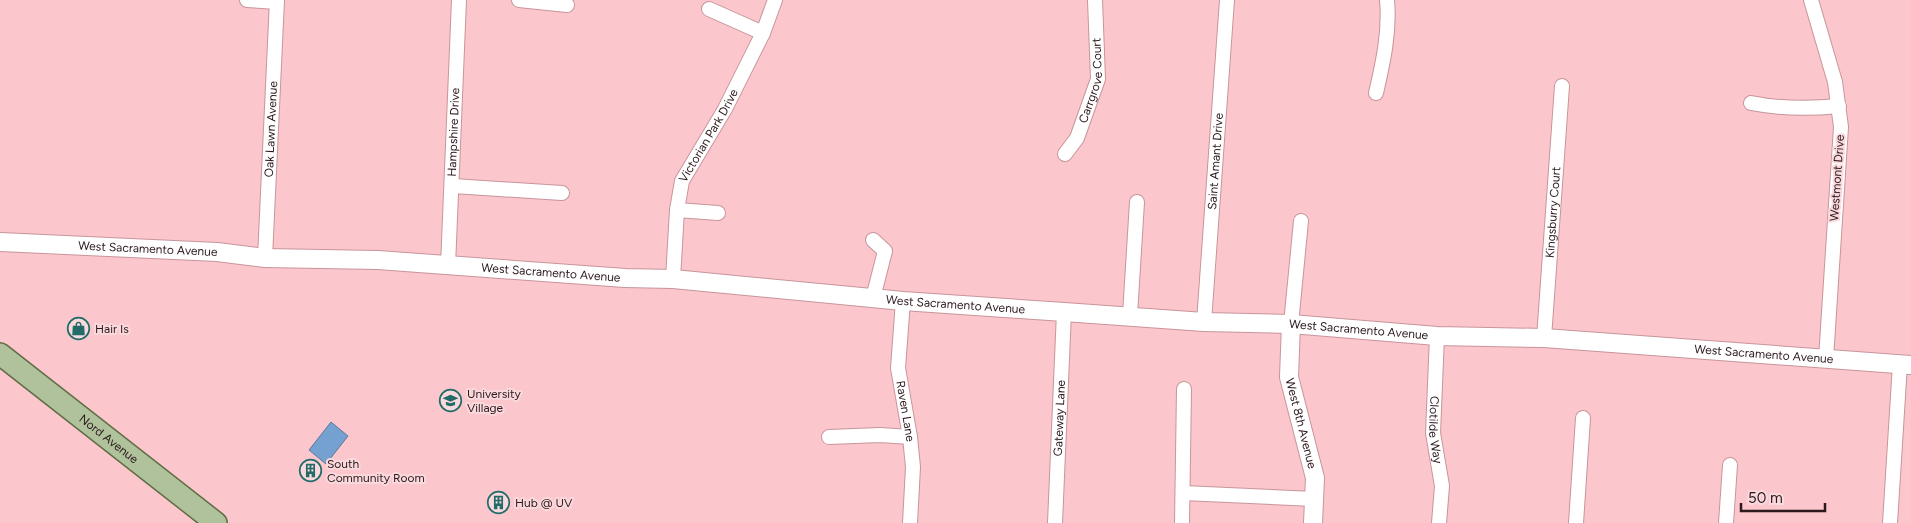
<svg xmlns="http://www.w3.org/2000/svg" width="1911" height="523" font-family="Figtree,sans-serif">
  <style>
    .water { fill: #74a1cf; stroke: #5e7899 }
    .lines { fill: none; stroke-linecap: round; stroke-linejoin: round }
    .minor-casing { stroke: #c8959c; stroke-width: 16 }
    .tertiary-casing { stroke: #c8959c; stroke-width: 20 }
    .primary-casing { stroke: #5f6c44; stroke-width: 24 }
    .minor { stroke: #fff; stroke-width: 14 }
    .tertiary { stroke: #fff; stroke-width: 18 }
    .primary { stroke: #afc29c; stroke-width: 21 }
    .labels { text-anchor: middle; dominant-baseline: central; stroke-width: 4; stroke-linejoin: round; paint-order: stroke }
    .street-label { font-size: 12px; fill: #2c191c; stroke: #fad9dd }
    .poi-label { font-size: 12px; fill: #2c191c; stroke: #fad9dd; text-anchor: start }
  </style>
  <rect width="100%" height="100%" fill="#fbc6cc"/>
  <path class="water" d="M 331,422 L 348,436 L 326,464 L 309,450 Z"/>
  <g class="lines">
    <defs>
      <g id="minor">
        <path d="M 247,0 L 277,2"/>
        <path d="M 519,0 L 567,5"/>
        <path d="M 1811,0 L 1835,82 L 1841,127 L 1826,359"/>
        <path d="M 709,9 L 763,33"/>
        <path d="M 1376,93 C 1383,63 1390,31 1387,0"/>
        <path d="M 1751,103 C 1781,109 1809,109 1839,106"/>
        <path id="s1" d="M 1065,154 L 1077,138 L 1098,79 L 1095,0"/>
        <path d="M 453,186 L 562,193"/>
        <path d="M 677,210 L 718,213"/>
        <path d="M 873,240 L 885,251 L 873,298"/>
        <path id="s2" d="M 265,258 L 277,0"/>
        <path id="s3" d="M 448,266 L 459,0"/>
        <path id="s4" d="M 673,279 L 677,210 L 682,181 L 725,109 L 763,33 L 775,0"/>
        <path id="s5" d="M 903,301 L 898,368 L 910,437 L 913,467 L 910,523"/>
        <path d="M 1130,315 L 1137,202"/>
        <path id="s6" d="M 1204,322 L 1227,0"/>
        <path d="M 1291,324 L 1301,221"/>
        <path id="s7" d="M 1437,336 L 1433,433 L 1442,486 L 1439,523"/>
        <path id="s8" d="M 1544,338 L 1562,86"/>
        <path d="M 829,437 L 880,435 L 910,437"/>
        <path d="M 1183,493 L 1314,499"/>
        <path id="s9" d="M 1055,523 L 1064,312"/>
        <path d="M 1182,523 L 1184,389"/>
        <path d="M 1576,523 L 1583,418"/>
        <path d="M 1726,523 L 1730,465"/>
        <path d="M 1890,523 L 1900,364"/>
      </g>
      <g id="tertiary">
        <path id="s10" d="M 0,242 L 217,252 L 265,258 L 378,260 L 625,278 L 673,279 L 903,301 L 1064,312 L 1204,322 L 1291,324 L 1437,336 L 1544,338 L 1911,365"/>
        <path id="s11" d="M 1291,324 L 1289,377 L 1315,478 L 1313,523"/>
      </g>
      <g id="primary">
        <path id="s12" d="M 0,354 L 216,523"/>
      </g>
    </defs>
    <use href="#minor" class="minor-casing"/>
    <use href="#tertiary" class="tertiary-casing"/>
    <use href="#primary" class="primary-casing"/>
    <use href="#minor" class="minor"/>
    <use href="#tertiary" class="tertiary"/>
    <use href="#primary" class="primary"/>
  </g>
  <defs>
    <symbol id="shop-ring" viewBox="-11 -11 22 22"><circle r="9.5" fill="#fad9dd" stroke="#216c68" stroke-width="1.5"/><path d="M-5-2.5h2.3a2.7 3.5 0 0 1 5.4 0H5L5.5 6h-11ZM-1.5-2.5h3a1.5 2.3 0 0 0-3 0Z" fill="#216c68"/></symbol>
    <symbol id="university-ring" viewBox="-11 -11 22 22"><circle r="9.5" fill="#fad9dd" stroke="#216c68" stroke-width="1.5"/><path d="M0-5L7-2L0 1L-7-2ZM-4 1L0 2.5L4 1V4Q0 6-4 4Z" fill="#216c68"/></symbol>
    <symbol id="building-ring" viewBox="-11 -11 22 22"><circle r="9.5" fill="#fad9dd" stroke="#216c68" stroke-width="1.5"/><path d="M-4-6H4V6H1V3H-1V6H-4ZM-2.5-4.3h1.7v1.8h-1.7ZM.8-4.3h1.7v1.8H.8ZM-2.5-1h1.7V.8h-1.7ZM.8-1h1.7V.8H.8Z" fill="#216c68"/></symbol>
  </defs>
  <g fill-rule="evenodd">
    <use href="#shop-ring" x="66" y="316" width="25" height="25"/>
    <use href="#university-ring" x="438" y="388" width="25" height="25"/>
    <use href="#building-ring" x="298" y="458" width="25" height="25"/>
    <use href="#building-ring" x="486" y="490" width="25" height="25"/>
  </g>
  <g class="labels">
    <g class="street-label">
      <text stroke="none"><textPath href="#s1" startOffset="80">Carrgrove Court</textPath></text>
      <text stroke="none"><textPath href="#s2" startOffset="129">Oak Lawn Avenue</textPath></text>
      <text stroke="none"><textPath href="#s3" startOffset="134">Hampshire Drive</textPath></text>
      <text stroke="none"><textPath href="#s4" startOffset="151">Victorian Park Drive</textPath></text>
      <text stroke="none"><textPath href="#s6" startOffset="161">Saint Amant Drive</textPath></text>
      <text transform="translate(1837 178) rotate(-86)">Westmont Drive</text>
      <text stroke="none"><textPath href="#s8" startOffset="126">Kingsburry Court</textPath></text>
      <text stroke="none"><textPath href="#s10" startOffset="148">West Sacramento Avenue</textPath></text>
      <text stroke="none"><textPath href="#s10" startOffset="552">West Sacramento Avenue</textPath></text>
      <text stroke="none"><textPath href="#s10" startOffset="958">West Sacramento Avenue</textPath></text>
      <text stroke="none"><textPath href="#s10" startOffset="1362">West Sacramento Avenue</textPath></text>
      <text stroke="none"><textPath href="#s10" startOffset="1768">West Sacramento Avenue</textPath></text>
      <text stroke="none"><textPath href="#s5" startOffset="111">Raven Lane</textPath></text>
      <text stroke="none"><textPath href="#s9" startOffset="105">Gateway Lane</textPath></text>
      <text stroke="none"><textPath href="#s11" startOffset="101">West 8th Avenue</textPath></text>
      <text stroke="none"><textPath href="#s7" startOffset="94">Clotilde Way</textPath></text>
      <text stroke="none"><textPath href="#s12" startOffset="138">Nord Avenue</textPath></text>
    </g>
    <g class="poi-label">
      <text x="95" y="329">Hair Is</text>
      <text x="467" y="394">University<tspan x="467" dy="14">Village</tspan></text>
      <text x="327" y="464">South<tspan x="327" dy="14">Community Room</tspan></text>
      <text x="515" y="503">Hub @ UV</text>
    </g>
  </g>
  <path d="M1741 503v8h84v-8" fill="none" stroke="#2c191c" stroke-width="2.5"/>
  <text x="1748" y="503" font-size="15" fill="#2c191c" stroke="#fad9dd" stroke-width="4" paint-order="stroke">50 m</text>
</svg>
